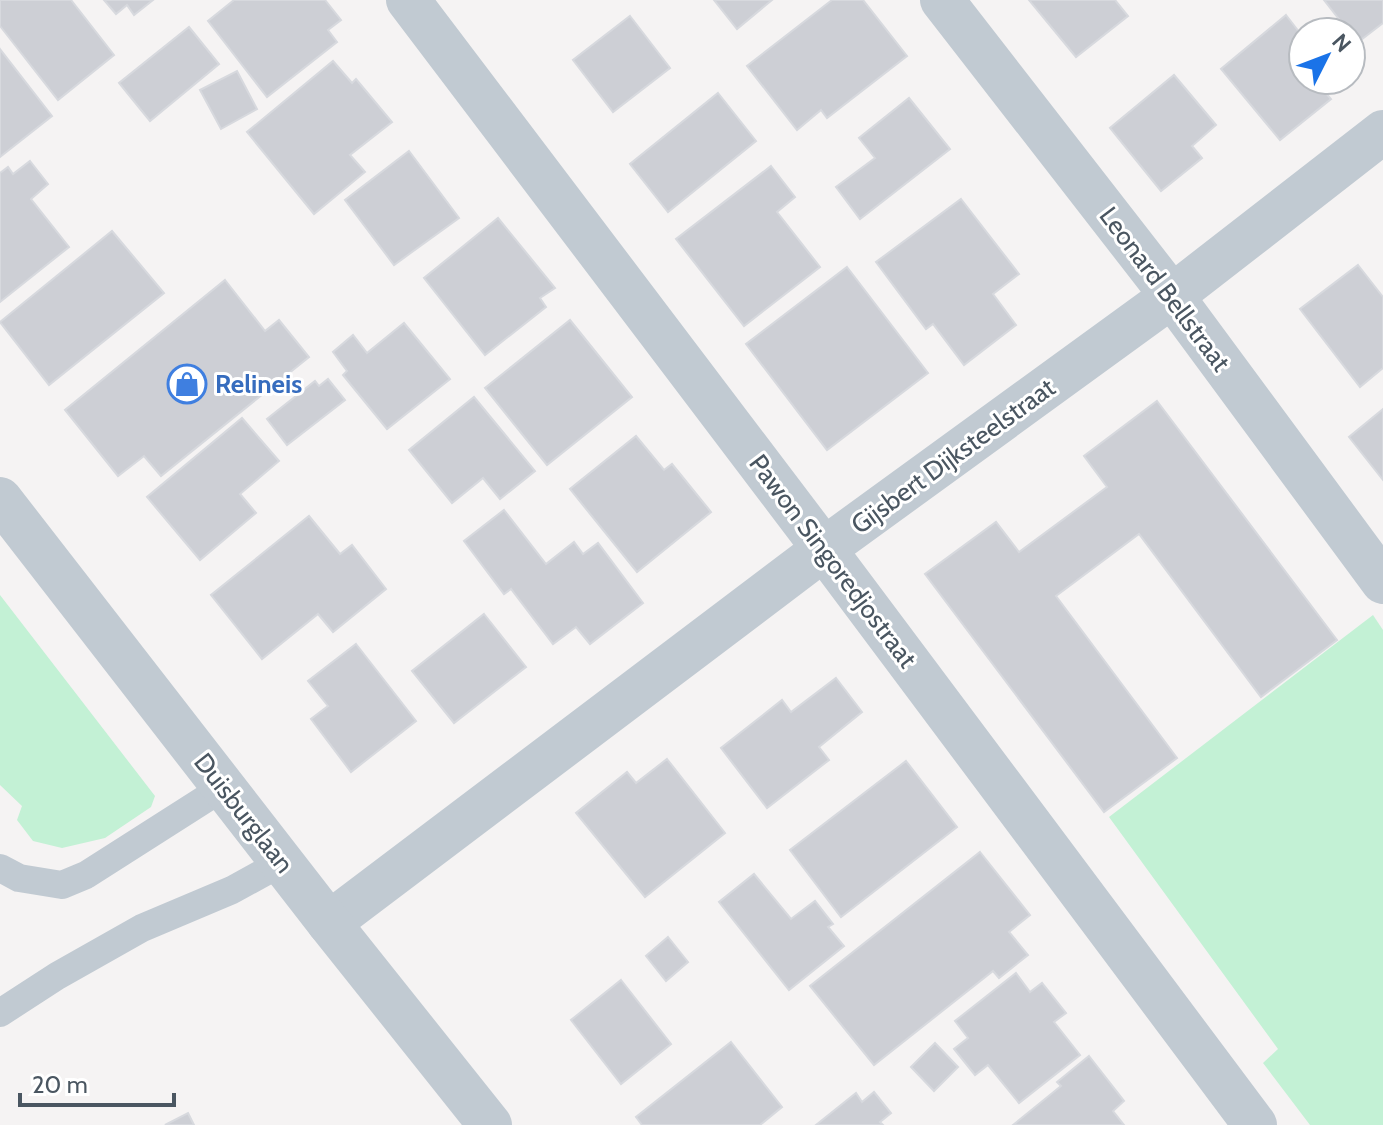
<svg xmlns="http://www.w3.org/2000/svg" width="1383" height="1125" font-family="Cabin,sans-serif">
  <style>
    .green { fill: #c3f1d5 }
    .building { fill: #cdcfd5; stroke: #d7d9de; stroke-width: 2 }
    .lines { fill: none; stroke-linecap: round; stroke-linejoin: round }
    .service { stroke: #c1cad2; stroke-width: 28 }
    .minor { stroke: #c1cad2; stroke-width: 44 }
    .tertiary { stroke: #c1cad2; stroke-width: 44 }
    .labels { text-anchor: middle; dominant-baseline: central; stroke-width: 6; stroke-linejoin: round; paint-order: stroke }
    .street-label { font-size: 26px; fill: #4a5661; stroke: #fff }
    .shop-label { font-size: 26px; font-weight: bold; fill: #366cbe; stroke: #fff; text-anchor: start }
  </style>
  <rect width="100%" height="100%" fill="#f5f3f3"/>
  <g class="green">
    <path d="M 0,595 L 155,796 L 151,807 L 105,838 L 62,848 L 33,841 L 17,820 L 22,806 L 0,785 Z"/>
    <path d="M 1373,615 L 1383,630 L 1383,1125 L 1310,1125 L 1263,1063 L 1278,1049 L 1109,817 Z"/>
  </g>
  <g class="building">
    <path d="M 0,0 L 71,0 L 114,55 L 58,100 L 0,26 Z"/>
    <path d="M 104,0 L 153,0 L 134,15 L 127,5 L 116,14 Z"/>
    <path d="M 234,0 L 325,0 L 341,20 L 328,30 L 337,42 L 267,97 L 208,21 Z"/>
    <path d="M 714,0 L 772,0 L 737,29 Z"/>
    <path d="M 832,0 L 863,0 L 907,56 L 827,118 L 821,110 L 797,130 L 747,66 Z"/>
    <path d="M 1029,0 L 1115,0 L 1128,16 L 1076,57 Z"/>
    <path d="M 1324,0 L 1383,0 L 1383,23 L 1357,43 L 1351,32 L 1349,32 Z"/>
    <path d="M 1286,15 L 1303,37 L 1303,80 L 1315,80 L 1331,99 L 1280,140 L 1221,69 Z"/>
    <path d="M 630,16 L 670,68 L 613,112 L 573,60 Z"/>
    <path d="M 189,27 L 219,64 L 150,121 L 119,83 Z"/>
    <path d="M 0,49 L 52,116 L 0,157 Z"/>
    <path d="M 333,61 L 352,83 L 356,79 L 392,122 L 350,155 L 365,172 L 314,214 L 247,132 Z"/>
    <path d="M 237,71 L 257,109 L 221,129 L 200,90 Z"/>
    <path d="M 1174,75 L 1216,125 L 1192,146 L 1202,158 L 1161,191 L 1110,128 Z"/>
    <path d="M 718,93 L 756,141 L 668,212 L 630,164 Z"/>
    <path d="M 909,98 L 950,149 L 860,219 L 836,187 L 875,158 L 859,138 Z"/>
    <path d="M 409,151 L 459,218 L 394,265 L 345,200 Z"/>
    <path d="M 30,161 L 48,184 L 31,199 L 69,247 L 0,302 L 0,173 L 8,167 L 13,174 Z"/>
    <path d="M 771,166 L 795,197 L 777,212 L 820,267 L 744,326 L 676,239 Z"/>
    <path d="M 961,199 L 1019,274 L 993,294 L 1016,325 L 964,365 L 933,324 L 926,329 L 876,262 Z"/>
    <path d="M 498,218 L 555,288 L 540,298 L 546,307 L 485,355 L 424,278 Z"/>
    <path d="M 112,231 L 164,293 L 49,385 L 0,322 Z"/>
    <path d="M 1358,265 L 1383,297 L 1383,368 L 1360,387 L 1300,309 Z"/>
    <path d="M 847,267 L 928,373 L 827,450 L 746,344 Z"/>
    <path d="M 225,280 L 265,331 L 279,320 L 309,357 L 161,476 L 144,456 L 118,476 L 65,410 Z"/>
    <path d="M 570,320 L 632,397 L 547,465 L 485,388 Z"/>
    <path d="M 404,323 L 450,379 L 387,429 L 343,375 L 347,371 L 333,352 L 353,335 L 367,353 Z"/>
    <path d="M 328,379 L 345,400 L 287,445 L 267,419 L 315,381 L 319,386 Z"/>
    <path d="M 474,397 L 535,471 L 500,499 L 483,478 L 452,503 L 409,450 Z"/>
    <path d="M 1157,401 L 1337,640 L 1261,697 L 1139,534 L 1056,596 L 1177,758 L 1104,812 L 925,574 L 996,522 L 1019,552 L 1107,487 L 1084,456 Z"/>
    <path d="M 1383,409 L 1383,480 L 1349,437 Z"/>
    <path d="M 242,418 L 279,461 L 240,494 L 256,513 L 200,560 L 147,497 Z"/>
    <path d="M 636,436 L 664,470 L 672,464 L 711,512 L 637,572 L 570,489 Z"/>
    <path d="M 504,510 L 546,564 L 574,542 L 583,554 L 598,543 L 643,603 L 590,644 L 576,627 L 553,644 L 511,589 L 504,594 L 464,541 Z"/>
    <path d="M 309,516 L 340,554 L 352,545 L 386,589 L 333,632 L 318,614 L 262,659 L 211,595 Z"/>
    <path d="M 484,614 L 526,667 L 454,723 L 412,671 Z"/>
    <path d="M 356,644 L 416,721 L 351,772 L 311,719 L 328,706 L 308,681 Z"/>
    <path d="M 836,678 L 862,712 L 819,747 L 829,760 L 767,808 L 721,748 L 782,700 L 791,712 Z"/>
    <path d="M 667,759 L 725,833 L 645,897 L 576,813 L 627,772 L 636,783 Z"/>
    <path d="M 906,761 L 957,827 L 841,917 L 790,850 Z"/>
    <path d="M 980,852 L 1030,915 L 1009,932 L 1028,955 L 999,978 L 993,971 L 874,1065 L 810,986 Z"/>
    <path d="M 754,874 L 791,919 L 815,901 L 833,924 L 828,927 L 844,946 L 789,990 L 719,902 Z"/>
    <path d="M 668,937 L 688,962 L 666,981 L 646,956 Z"/>
    <path d="M 1016,973 L 1030,992 L 1042,983 L 1066,1013 L 1054,1022 L 1080,1055 L 1019,1103 L 988,1065 L 975,1075 L 954,1049 L 968,1038 L 955,1021 Z"/>
    <path d="M 621,980 L 671,1044 L 621,1084 L 571,1020 Z"/>
    <path d="M 731,1042 L 782,1107 L 760,1125 L 642,1125 L 636,1117 Z"/>
    <path d="M 935,1043 L 958,1067 L 934,1091 L 911,1067 Z"/>
    <path d="M 1089,1056 L 1124,1101 L 1113,1111 L 1124,1125 L 1013,1125 L 1061,1086 L 1057,1082 Z"/>
    <path d="M 874,1092 L 891,1113 L 880,1122 L 883,1125 L 816,1125 L 856,1093 L 862,1102 Z"/>
    <path d="M 188,1113 L 194,1125 L 165,1125 Z"/>
  </g>
  <g class="lines">
    <g class="service">
      <path d="M 0,868 L 19,878 L 62,885 L 86,875 L 224,787"/>
      <path d="M 0,1013 L 57,976 L 142,928 L 232,890 L 283,862"/>
    </g>
    <g class="minor">
      <path d="M 408,0 L 824,549 L 1255,1125"/>
      <path d="M 942,0 L 1172,296 L 1383,582"/>
      <path d="M 329,923 L 824,549 L 1172,296 L 1383,132"/>
    </g>
    <path class="tertiary" d="M 0,499 L 329,923 L 490,1125"/>
  </g>
  <defs>
    <symbol id="shop-ring" viewBox="-11 -11 22 22"><circle r="9.5" fill="#fff" stroke="#3f7fe0" stroke-width="1.5"/><path d="M-5-2.5h2.3a2.7 3.5 0 0 1 5.4 0H5L5.5 6h-11ZM-1.5-2.5h3a1.5 2.3 0 0 0-3 0Z" fill="#3f7fe0"/></symbol>
  </defs>
  <g fill-rule="evenodd">
    <use href="#shop-ring" x="165" y="362" width="44" height="44"/>
  </g>
  <g class="labels">
    <g class="street-label">
      <text transform="translate(1165 289) rotate(53)">Leonard Bellstraat</text>
      <text transform="translate(953 456) rotate(-36)">Gijsbert Dijksteelstraat</text>
      <text transform="translate(833 561) rotate(53)">Pawon Singoredjostraat</text>
      <text transform="translate(244 813) rotate(52)">Duisburglaan</text>
    </g>
    <g class="shop-label">
      <text x="215" y="384">Relineis</text>
    </g>
  </g>
  <g transform="translate(1327 56) rotate(48)"><circle r="38" fill="#ffffff" stroke="#b7bbc0" stroke-width="2"/>
  <path d="M0-6L14 30L0 20L-14 30Z" fill="#1a73e8"/>
  <text y="-12" font-size="22" font-weight="bold" text-anchor="middle" fill="#4a5661">N</text>
  </g>
  <path d="M20 1093v12h154v-12" fill="none" stroke="#4a5661" stroke-width="4"/>
  <text x="32" y="1093" font-size="24" fill="#4a5661" stroke="#ffffff" stroke-width="6" paint-order="stroke">20 m</text>
</svg>
